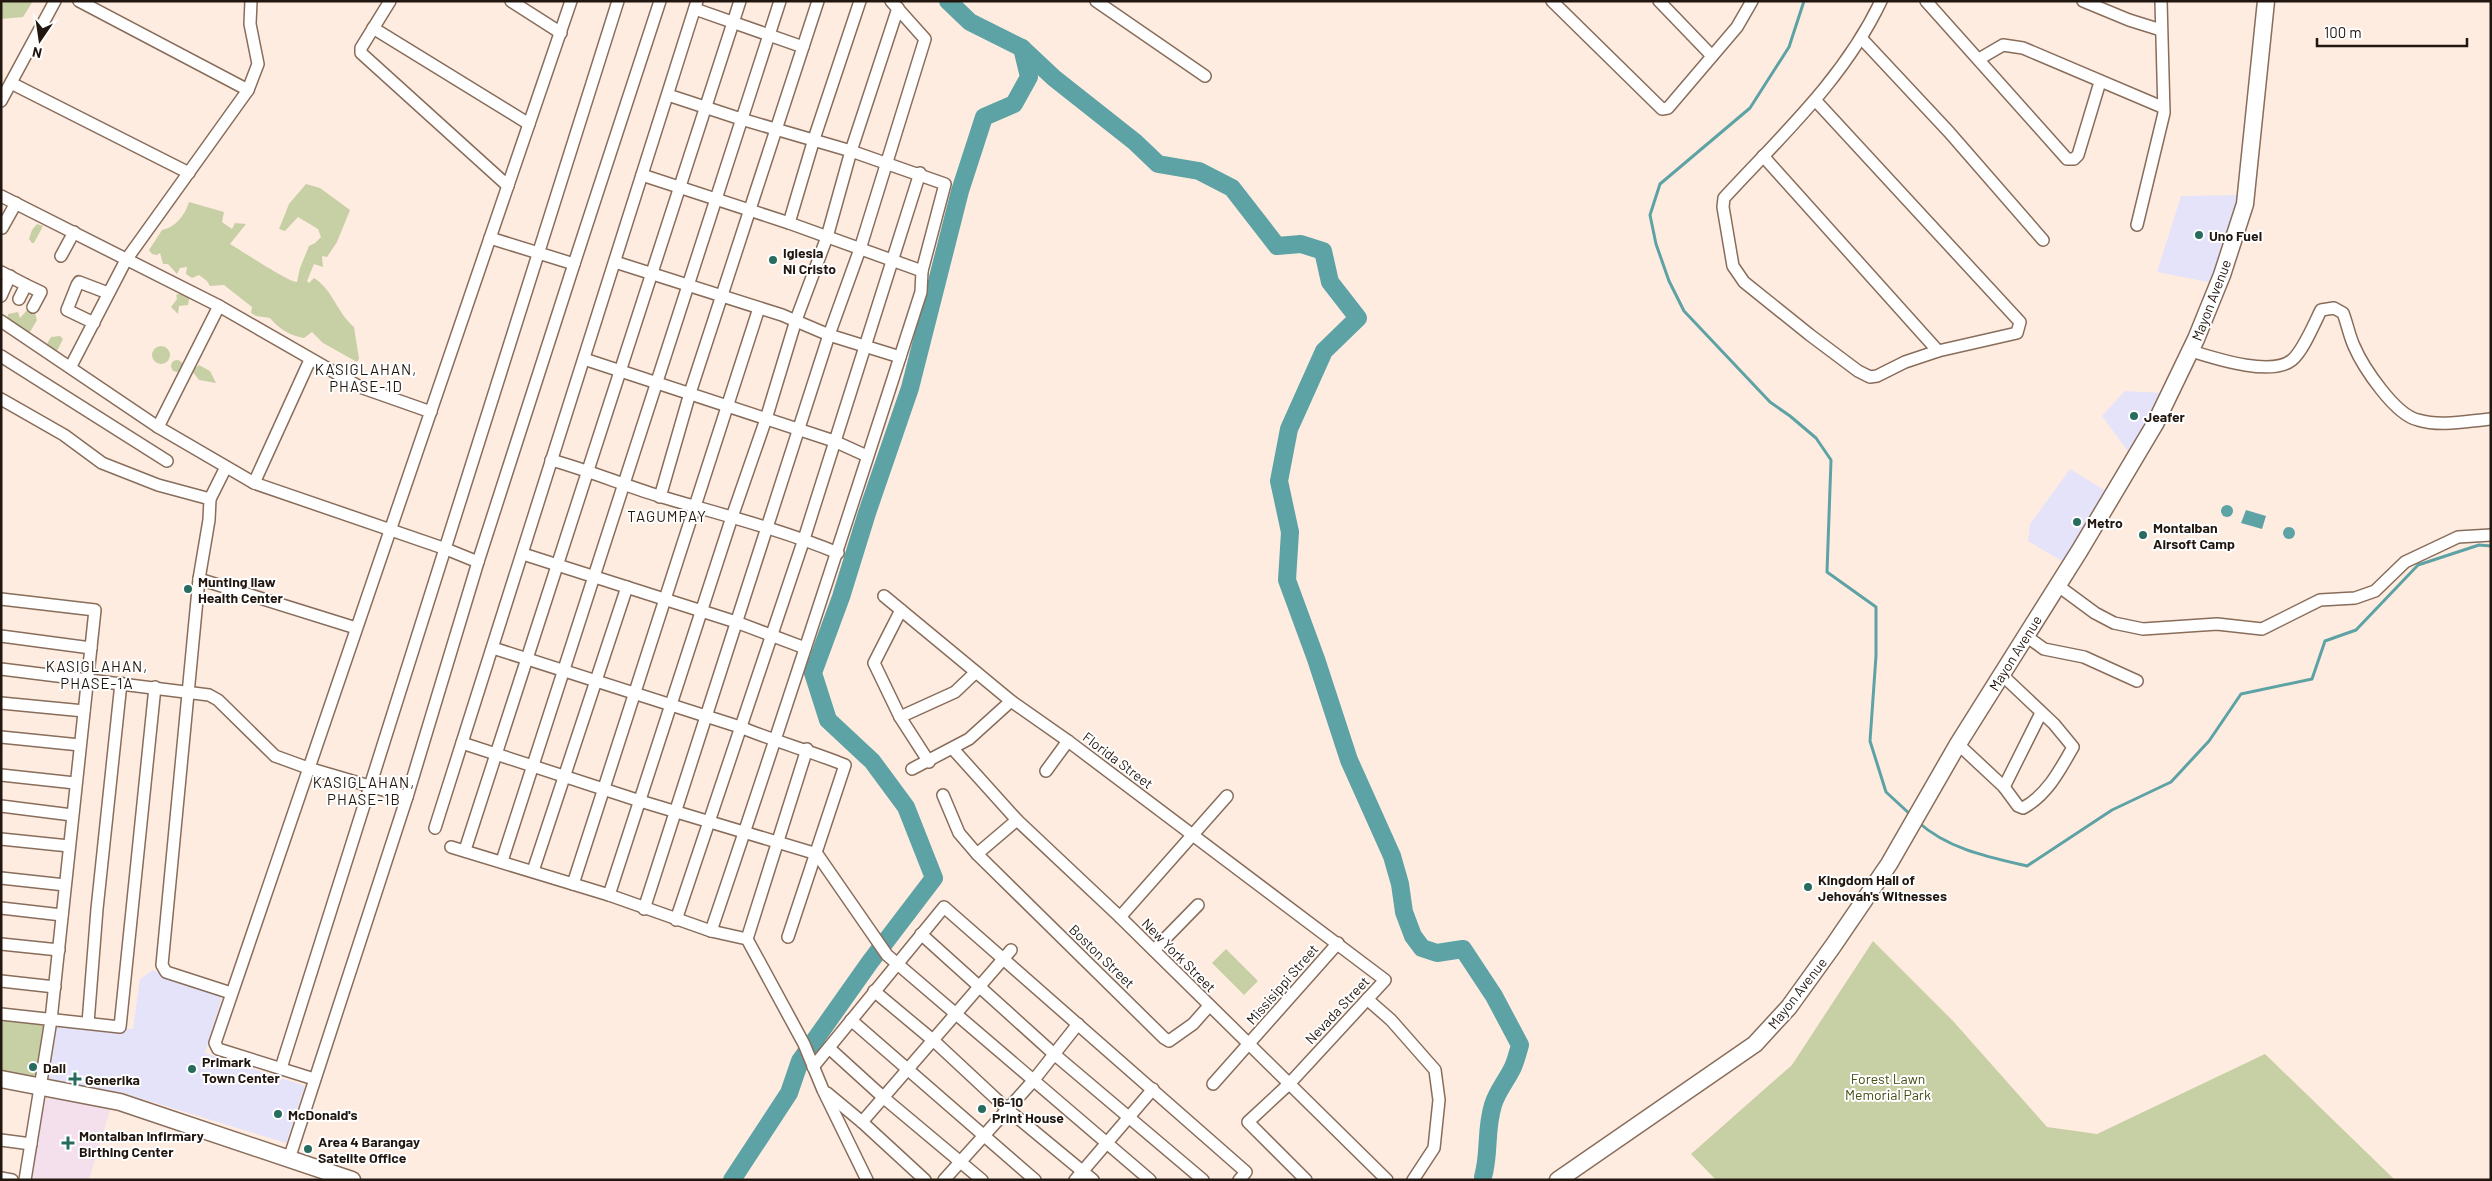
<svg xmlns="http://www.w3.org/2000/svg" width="2492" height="1181" font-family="Barlow,sans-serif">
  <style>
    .commercial { fill: #e5e3f9 }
    .medical { fill: #f4dfed }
    .green { fill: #c7d0a4 }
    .water { fill: #5da2a5 }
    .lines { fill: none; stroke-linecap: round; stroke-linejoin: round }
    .stream { stroke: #5da2a5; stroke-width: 3 }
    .river { stroke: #5da2a5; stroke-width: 18 }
    .street-casing { stroke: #886d5b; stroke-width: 14 }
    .secondary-casing { stroke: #886d5b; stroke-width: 19 }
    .street { stroke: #fff; stroke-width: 11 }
    .secondary { stroke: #fff; stroke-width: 16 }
    .poi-dot { fill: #276c5f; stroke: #fff; stroke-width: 2 }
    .labels { text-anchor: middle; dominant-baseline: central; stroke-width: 4; stroke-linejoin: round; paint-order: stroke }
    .poi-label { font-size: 14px; font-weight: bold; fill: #221710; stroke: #fff; text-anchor: start }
    .street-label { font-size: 14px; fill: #221710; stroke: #fff }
    .park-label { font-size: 14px; fill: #444d13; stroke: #fff }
    .neighbourhood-label { font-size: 15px; letter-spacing: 1px; fill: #221710; stroke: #fff }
  </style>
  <rect width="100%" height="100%" fill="#ffece0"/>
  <g class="commercial">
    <path d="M 2239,195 L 2233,225 L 2213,283 L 2157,272 L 2181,196 Z"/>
    <path d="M 2125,391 L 2164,393 L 2130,454 L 2102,416 Z"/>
    <path d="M 2070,469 L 2109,493 L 2065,563 L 2028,541 L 2030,524 Z"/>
    <path d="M 153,970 L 223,994 L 205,1053 L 305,1086 L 286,1143 L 126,1094 L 48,1079 L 55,1023 L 133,1029 L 140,979 Z"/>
  </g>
  <path class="medical" d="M 46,1097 L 111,1107 L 89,1180 L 28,1179 Z"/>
  <g class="green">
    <path d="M 1,1 L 33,1 L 23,17 L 1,19 Z"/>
    <path d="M 306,184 L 320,188 L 350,210 L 337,242 L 327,257 L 322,256 L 323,267 L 314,264 L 307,281 L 309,283 L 314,278 C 333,290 337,313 354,327 L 359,359 L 357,362 L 323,343 L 312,332 L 304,338 C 291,336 279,329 270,318 L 256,316 L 251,313 L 252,307 L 224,285 L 210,286 L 207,281 L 199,275 L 192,278 L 186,274 L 187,267 L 180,268 L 177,274 L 168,264 L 163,264 L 160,253 L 157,255 L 152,254 L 149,250 L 162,230 C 176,227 185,215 189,202 L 224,212 L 222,222 L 232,229 L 235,223 L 246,224 L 230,244 C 242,251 288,282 297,282 L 300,268 L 309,246 L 315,243 L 321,237 L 318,229 L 298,217 L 285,231 L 279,229 L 289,204 Z"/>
    <path d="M 37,224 L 43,226 L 34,243 L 32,243 L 29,239 L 32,230 Z"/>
    <path d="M 181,293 L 190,294 L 188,305 L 179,306 L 178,314 L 171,307 L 177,299 L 176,295 Z"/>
    <path d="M 28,309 L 35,313 L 37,320 L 30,332 L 21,331 L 18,326 L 13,326 L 7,320 L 8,314 L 18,312 L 20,318 Z"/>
    <path d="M 60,336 L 63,339 L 56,353 L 47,344 L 51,337 Z"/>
    <circle cx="161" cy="355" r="9"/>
    <circle cx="177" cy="366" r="6"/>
    <path d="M 199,365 L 210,371 L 216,383 L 199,380 L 192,371 Z"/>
    <path d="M 1873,941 L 1953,1021 L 2047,1127 L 2097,1134 L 2265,1054 L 2395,1180 L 1716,1180 L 1691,1154 L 1792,1065 Z"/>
    <path d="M 1226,949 L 1258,981 L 1244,995 L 1212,963 Z"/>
    <path d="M 1,1019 L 46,1024 L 38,1078 L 1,1072 Z"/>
  </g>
  <g class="water">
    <circle cx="2227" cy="511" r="6"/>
    <path d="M 2246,510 L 2266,516 L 2262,529 L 2241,523 Z"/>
    <circle cx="2289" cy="533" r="6"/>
  </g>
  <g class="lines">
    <g class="stream">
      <path d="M 1804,1 L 1789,47 L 1750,108 L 1660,184 L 1650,215 L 1656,244 L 1669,281 L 1684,311 L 1770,402 L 1790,416 L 1816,438 L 1831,460 L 1827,572 L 1876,607 L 1876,656 L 1870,741 L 1886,792 L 1912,816"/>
      <path d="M 1918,822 C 1948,849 1988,857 2027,866 L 2112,810 L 2171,782 L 2209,741 L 2241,694 L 2312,679 L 2325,641 L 2356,630 L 2418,565 L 2479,545 L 2491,546"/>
    </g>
    <g class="river">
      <path d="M 948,1 L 970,22 L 1022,48 L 1054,78 L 1135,142 L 1158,164 L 1199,171 L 1232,188 L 1277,246 L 1301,244 L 1323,251 L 1330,282 L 1358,318 L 1324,351 L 1289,429 L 1279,481 L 1290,532 L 1287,580 L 1316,659 L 1349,760 L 1392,856 L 1400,884 L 1404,912 L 1413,936 L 1422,948 L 1437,953 L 1463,949 L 1494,996 L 1520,1045 C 1518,1052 1516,1060 1513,1067 C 1507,1080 1497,1091 1493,1105 C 1485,1131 1490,1153 1483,1177"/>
      <path d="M 732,1180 L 789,1093 L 800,1061 L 870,962 L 934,878 L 906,807 L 872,761 L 828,720 L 813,673 L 841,597 L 867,513 L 910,388 L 960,191 L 984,117 L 1014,104 L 1029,77 L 1022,48"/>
    </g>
    <defs>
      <g id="street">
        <path d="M 79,1 L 248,90"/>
        <path d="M 390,1 L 361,48 L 361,53 L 508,186"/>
        <path d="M 511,1 L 561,33"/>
        <path d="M 1096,1 L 1205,76"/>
        <path d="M 1552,1 L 1662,109 L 1668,108 L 1737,27 L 1752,1"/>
        <path d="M 1659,1 L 1712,56"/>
        <path d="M 1926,1 L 2067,159 L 2074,159 L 2078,155 L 2100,82"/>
        <path d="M 2083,1 L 2129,20 L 2161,30"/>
        <path d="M 695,9 L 803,47"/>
        <path d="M 373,28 L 529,124"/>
        <path d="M 1862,39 L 1949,132 L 2043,240"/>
        <path d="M 1979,59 L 2003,45 L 2023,48 L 2162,107"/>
        <path d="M 11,83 L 189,173"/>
        <path d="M 668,95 L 741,119 L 851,151 L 945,184 L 922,271 L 921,292 C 852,506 783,719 711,931"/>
        <path d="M 1,101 L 55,1"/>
        <path d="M 1816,101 L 2020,322 L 2017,333 L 1938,351 L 1905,362 L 1877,376 L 1870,377 L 1858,371 L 1810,335 L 1744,282 L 1733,266 L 1723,207 L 1724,198 C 1781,136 1844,79 1881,1"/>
        <path d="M 1763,156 L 1938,351"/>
        <path d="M 642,175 L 789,223 L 922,271"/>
        <path d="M 1,196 L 219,306 L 360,387 L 431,412"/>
        <path d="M 789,223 L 814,139 L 860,1"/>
        <path d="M 2137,225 L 2164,113 L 2161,1"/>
        <path d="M 2,228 L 16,203"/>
        <path d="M 490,238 L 574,264"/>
        <path d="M 61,256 L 74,232"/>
        <path d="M 615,262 L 782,315 L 829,335 L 900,357"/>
        <path d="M 1,272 L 26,285 L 19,299"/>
        <path d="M 26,285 L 41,292 L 33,307"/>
        <path d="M 1,296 L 10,276"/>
        <path d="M 1,321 L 158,427 L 254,483 L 446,549 L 478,562"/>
        <path d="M 94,323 L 67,310 L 77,285 L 79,282 L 108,293"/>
        <path d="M 2191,351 C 2214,358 2271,377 2292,360 C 2303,351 2314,324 2321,310 L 2334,308 L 2343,313 C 2347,323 2349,335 2354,346 C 2363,367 2395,415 2418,420 C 2441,427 2467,421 2491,419"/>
        <path d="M 1,356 L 167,461"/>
        <path d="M 584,359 L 834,441 L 867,456"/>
        <path d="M 71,366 L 126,260 L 248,90 L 258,64 L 250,24 L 251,1"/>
        <path d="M 1,399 L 64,435 L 102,463 L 158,485 L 210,499"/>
        <path d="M 158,427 L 219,306"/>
        <path d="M 551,460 C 588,470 623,485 659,496 C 719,514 780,529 838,553"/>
        <path d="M 226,467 L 210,499 L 209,520 L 199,579 L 162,965 L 166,972 L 231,993"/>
        <path d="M 254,483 L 310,360"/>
        <path d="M 660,497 L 690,393 L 818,1"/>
        <path d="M 523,554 L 736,622 L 805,648"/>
        <path d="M 199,579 L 356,628"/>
        <path d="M 2057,585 L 2095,613 L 2114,623 L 2143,629 L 2217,624 L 2262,629 L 2320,600 L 2355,598 L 2375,591 L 2405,562 L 2458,537 L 2491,535"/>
        <path d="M 884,596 L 1011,701 L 1068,741 L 1385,980 L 1290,1083 L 1248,1122 L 1306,1180"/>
        <path d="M 1,599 L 95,610 L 51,1020 L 25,1180"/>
        <path d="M 901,610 L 874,663 L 900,717 L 929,762"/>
        <path d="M 1,636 L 91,648"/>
        <path d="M 2026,636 L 2044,649 L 2084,657 L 2137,681"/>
        <path d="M 493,648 L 740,727 C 774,741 810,751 845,765 L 788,937"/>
        <path d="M 1,669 L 209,695 L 218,700 L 275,756 L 308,768 L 407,797"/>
        <path d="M 1,703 L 84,711"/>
        <path d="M 900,717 L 955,692 L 976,672"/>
        <path d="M 1,737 L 80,745"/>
        <path d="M 462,743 L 640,801 L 817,854 L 887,955 L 1150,1180"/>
        <path d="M 1958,744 L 2004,787 L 2018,806 L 2023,808 C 2047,795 2060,770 2073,747 L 2054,724 L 2001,674"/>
        <path d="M 953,749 L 1017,820 L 1120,917 L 1387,1180"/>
        <path d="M 912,769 L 969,739 L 1011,701"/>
        <path d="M 1046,771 L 1068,741"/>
        <path d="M 1,775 L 75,783"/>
        <path d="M 2004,787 L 2041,713"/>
        <path d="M 943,795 L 959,833 L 977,854 L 1164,1038 L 1169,1041 L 1193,1024 L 1209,1006"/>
        <path d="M 1,806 L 72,815"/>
        <path d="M 435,828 L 697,1"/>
        <path d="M 1,839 L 69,846"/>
        <path d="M 451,847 L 609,895 L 711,931 L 747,939 L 804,1044 L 823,1090 L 867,1180"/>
        <path d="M 465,850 L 740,1"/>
        <path d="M 977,854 L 1017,820"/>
        <path d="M 502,861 L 780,1"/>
        <path d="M 533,871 L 627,587"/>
        <path d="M 1,878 L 65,885"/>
        <path d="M 573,884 L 759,308"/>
        <path d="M 609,895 L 732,517 L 766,419 L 796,320 L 827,237 L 851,151 L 898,8"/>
        <path d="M 1,908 L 62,915"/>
        <path d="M 644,909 L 829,335 L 860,249 L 925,39 L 891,1"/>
        <path d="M 1120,917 L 1227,796"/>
        <path d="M 676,920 L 804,539 L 920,173"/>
        <path d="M 921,934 L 1054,1054 L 1203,1180"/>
        <path d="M 747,939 L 807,749"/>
        <path d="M 1,944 L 59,950"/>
        <path d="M 1154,950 L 1198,905"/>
        <path d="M 1,981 L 55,987"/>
        <path d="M 874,991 L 934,1041 L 1007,1109 L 1093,1180"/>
        <path d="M 1367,999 L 1391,1020 L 1435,1070 L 1439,1100 L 1434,1148 L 1413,1180"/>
        <path d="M 1,1014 L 120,1027 L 155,687"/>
        <path d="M 851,1020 L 1035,1180"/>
        <path d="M 88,1023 L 97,909 L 121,683"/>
        <path d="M 829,1048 L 884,1098 L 982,1180"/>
        <path d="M 813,1067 L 944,907 L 1246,1172 L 1239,1180"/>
        <path d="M 281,1068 L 618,1"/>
        <path d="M 314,1079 L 218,1049 L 215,1043 L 571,1"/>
        <path d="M 1213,1084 L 1338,943"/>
        <path d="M 827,1093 L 862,1122 L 925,1180"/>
        <path d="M 862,1122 L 1011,950"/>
        <path d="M 1,1140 L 31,1144"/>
        <path d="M 289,1159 L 407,797 L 478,562 L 574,264 L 660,1"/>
        <path d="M 1,1178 L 12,1180"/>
        <path d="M 944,1180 L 1033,1081 L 1078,1024"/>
        <path d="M 1075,1180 L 1153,1089"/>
      </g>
      <g id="secondary">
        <path d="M 1,1079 L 120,1102 L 352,1180"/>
        <path d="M 1558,1180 L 1755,1044 L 1789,1007 L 1833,946 L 1889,864 L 1958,744 L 2080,550 L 2155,424 L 2196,339 L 2222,275 L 2245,204 L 2266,1"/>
      </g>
    </defs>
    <use href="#street" class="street-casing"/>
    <use href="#secondary" class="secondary-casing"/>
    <use href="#street" class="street"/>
    <use href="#secondary" class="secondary"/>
  </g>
  <g class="poi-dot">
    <circle cx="2199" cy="235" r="5"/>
    <circle cx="773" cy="260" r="5"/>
    <circle cx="2134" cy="416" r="5"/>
    <circle cx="2077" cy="522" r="5"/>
    <circle cx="2143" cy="535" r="5"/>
    <circle cx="188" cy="589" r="5"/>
    <circle cx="1808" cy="887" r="5"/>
    <circle cx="33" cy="1067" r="5"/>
    <circle cx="192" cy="1069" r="5"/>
    <path d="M72.5 1071.5h5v5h5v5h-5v5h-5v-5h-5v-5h5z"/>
    <circle cx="982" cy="1109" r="5"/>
    <circle cx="278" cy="1114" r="5"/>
    <path d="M65.5 1135.5h5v5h5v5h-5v5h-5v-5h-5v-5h5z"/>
    <circle cx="308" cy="1149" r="5"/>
  </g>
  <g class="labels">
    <g class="poi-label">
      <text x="2209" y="235">Uno Fuel</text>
      <text x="783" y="252">Iglesia<tspan x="783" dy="16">Ni Cristo</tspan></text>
      <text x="2144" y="416">Jeafer</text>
      <text x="2087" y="522">Metro</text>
      <text x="2153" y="527">Montalban<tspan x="2153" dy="16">Airsoft Camp</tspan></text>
      <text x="198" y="581">Munting Ilaw<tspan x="198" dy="16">Health Center</tspan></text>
      <text x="1818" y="879">Kingdom Hall of<tspan x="1818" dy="16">Jehovah's Witnesses</tspan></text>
      <text x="202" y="1061">Primark<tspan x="202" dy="16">Town Center</tspan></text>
      <text x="43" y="1067">Dali</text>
      <text x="85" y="1079">Generika</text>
      <text x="992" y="1101">16-10<tspan x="992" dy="16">Print House</tspan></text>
      <text x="288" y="1114">McDonald's</text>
      <text x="79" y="1135">Montalban Infirmary<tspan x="79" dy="16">Birthing Center</tspan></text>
      <text x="318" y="1141">Area 4 Barangay<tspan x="318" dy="16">Satelite Office</tspan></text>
    </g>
    <g class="street-label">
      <text transform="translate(2211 300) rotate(-69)">Mayon Avenue</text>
      <text transform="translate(2015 653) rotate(-58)">Mayon Avenue</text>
      <text transform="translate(1118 760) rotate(37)">Florida Street</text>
      <text transform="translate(1179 955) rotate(45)">New York Street</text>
      <text transform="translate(1102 956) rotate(44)">Boston Street</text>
      <text transform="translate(1282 984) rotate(-49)">Missisippi Street</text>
      <text transform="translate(1797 993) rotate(-52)">Mayon Avenue</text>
      <text transform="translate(1337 1010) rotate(-47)">Nevada Street</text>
    </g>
    <g class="park-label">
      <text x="1888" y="1078">Forest Lawn<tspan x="1888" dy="16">Memorial Park</tspan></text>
    </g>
    <g class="neighbourhood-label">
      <text x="366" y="369">KASIGLAHAN,<tspan x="366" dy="17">PHASE-1D</tspan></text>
      <text x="667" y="516">TAGUMPAY</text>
      <text x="97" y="666">KASIGLAHAN,<tspan x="97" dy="17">PHASE-1A</tspan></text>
      <text x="364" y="782">KASIGLAHAN,<tspan x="364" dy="17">PHASE-1B</tspan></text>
    </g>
  </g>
  <rect width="2492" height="1181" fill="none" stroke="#221710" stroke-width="5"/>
  <g transform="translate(40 40) rotate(193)" stroke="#ffffff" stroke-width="4" paint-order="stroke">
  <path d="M0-4L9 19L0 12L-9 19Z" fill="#221710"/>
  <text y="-8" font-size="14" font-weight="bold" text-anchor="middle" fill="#221710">N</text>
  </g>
  <path d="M2317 38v8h150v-8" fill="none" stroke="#221710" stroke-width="2.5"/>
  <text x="2324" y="38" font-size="15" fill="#221710" stroke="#ffffff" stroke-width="4" paint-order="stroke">100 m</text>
</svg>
